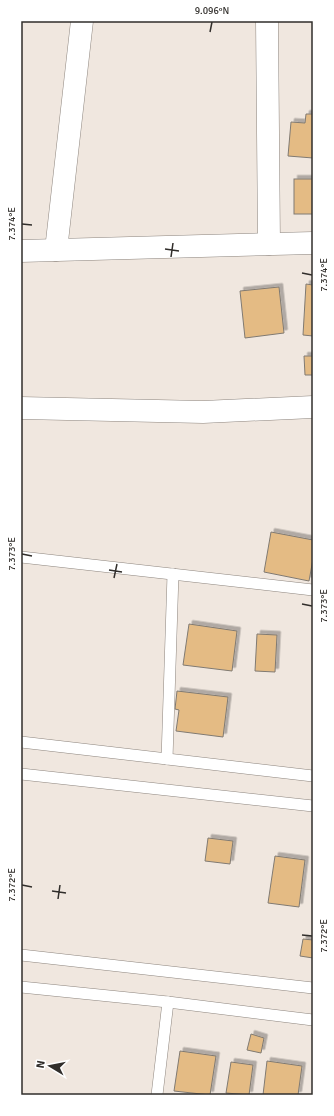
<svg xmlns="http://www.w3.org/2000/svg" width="334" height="1116" font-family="Signika,sans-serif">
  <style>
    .building { fill: #e4bb84; stroke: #807a72; filter: url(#shadow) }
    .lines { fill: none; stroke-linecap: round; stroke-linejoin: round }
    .lane-casing { stroke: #8d857e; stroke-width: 12 }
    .street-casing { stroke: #8d857e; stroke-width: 23 }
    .secondary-casing { stroke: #8d857e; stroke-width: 23 }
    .lane { stroke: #fff; stroke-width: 11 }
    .street { stroke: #fff; stroke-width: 22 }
    .secondary { stroke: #fff; stroke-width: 22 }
    .ticks { fill: none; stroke: #312e2b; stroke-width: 1.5 }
    .neatline { fill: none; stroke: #312e2b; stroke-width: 1.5 }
    .ticks-label { font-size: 10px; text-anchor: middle; fill: #312e2b }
  </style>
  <defs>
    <filter id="shadow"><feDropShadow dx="3.5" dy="-3.5" stdDeviation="0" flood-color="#0004"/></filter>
  </defs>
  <rect width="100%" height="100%" fill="#f0e7df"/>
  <g class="building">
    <path d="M 306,114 L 313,114 L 313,158 L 288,156 L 291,122 L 305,123 Z"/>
    <rect x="294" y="179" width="19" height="35"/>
    <path d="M 306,284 L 313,285 L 313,336 L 303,335 Z"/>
    <path d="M 279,287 L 284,333 L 245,338 L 240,291 Z"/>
    <path d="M 304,356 L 313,356 L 313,375 L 305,375 Z"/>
    <path d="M 271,532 L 313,540 L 313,559 L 309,581 L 264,572 Z"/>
    <path d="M 189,624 L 237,631 L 232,671 L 183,665 Z"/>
    <path d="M 257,634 L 277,635 L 275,672 L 255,671 Z"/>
    <path d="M 177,691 L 228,697 L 223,737 L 176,731 L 179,710 L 175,709 Z"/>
    <path d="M 208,838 L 233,841 L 230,864 L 205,861 Z"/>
    <path d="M 275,856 L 305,860 L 299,907 L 268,903 Z"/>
    <path d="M 303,939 L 313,940 L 313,958 L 300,956 Z"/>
    <path d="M 251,1034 L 264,1038 L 261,1053 L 247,1050 Z"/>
    <path d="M 180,1051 L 216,1056 L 210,1095 L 174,1091 Z"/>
    <path d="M 267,1061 L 302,1066 L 298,1095 L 263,1095 Z"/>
    <path d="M 231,1062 L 253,1065 L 249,1095 L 226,1093 Z"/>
  </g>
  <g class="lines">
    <defs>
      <g id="lane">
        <path d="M 21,557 L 313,590"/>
        <path d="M 21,742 L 313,776"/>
        <path d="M 167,759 L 173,574"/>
        <path d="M 21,774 L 313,806"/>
        <path d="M 21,955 L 313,988"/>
        <path d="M 21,987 L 168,1002 L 313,1020"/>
        <path d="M 157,1095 L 168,1002"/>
      </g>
      <g id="street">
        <path d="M 267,21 L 269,244"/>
        <path d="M 56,250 L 82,21"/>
        <path d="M 21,251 L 313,243"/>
      </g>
      <path id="secondary" d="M 21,408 L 203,412 L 313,407"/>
    </defs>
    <use href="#lane" class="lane-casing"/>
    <use href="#street" class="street-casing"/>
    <use href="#secondary" class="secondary-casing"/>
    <use href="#lane" class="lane"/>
    <use href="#street" class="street"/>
    <use href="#secondary" class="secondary"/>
  </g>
  <path class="ticks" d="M 210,32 L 212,22M 22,224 L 32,225M 165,249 L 179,251M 171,257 L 173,243M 302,273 L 312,275M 22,554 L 32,556M 109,570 L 122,572M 114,578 L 117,564M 302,604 L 312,606M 22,885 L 32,887M 52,891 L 66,893M 58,899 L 60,885M 302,935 L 312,936"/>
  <rect width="334" height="1116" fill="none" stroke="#ffffff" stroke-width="44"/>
  <g transform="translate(50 1066) rotate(280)" stroke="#ffffff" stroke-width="3" paint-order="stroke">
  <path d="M0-3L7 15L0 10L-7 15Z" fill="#312e2b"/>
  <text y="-6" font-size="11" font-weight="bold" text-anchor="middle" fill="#312e2b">N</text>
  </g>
  <rect x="22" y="22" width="290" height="1072" class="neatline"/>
  <g class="ticks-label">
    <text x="212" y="14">9.096°N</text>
    <text transform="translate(11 224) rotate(-90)" y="4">7.374°E</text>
    <text transform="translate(323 275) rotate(-90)" y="4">7.374°E</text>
    <text transform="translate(11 554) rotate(-90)" y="4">7.373°E</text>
    <text transform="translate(323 606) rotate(-90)" y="4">7.373°E</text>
    <text transform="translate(11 885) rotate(-90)" y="4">7.372°E</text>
    <text transform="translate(323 936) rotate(-90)" y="4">7.372°E</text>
  </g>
</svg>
